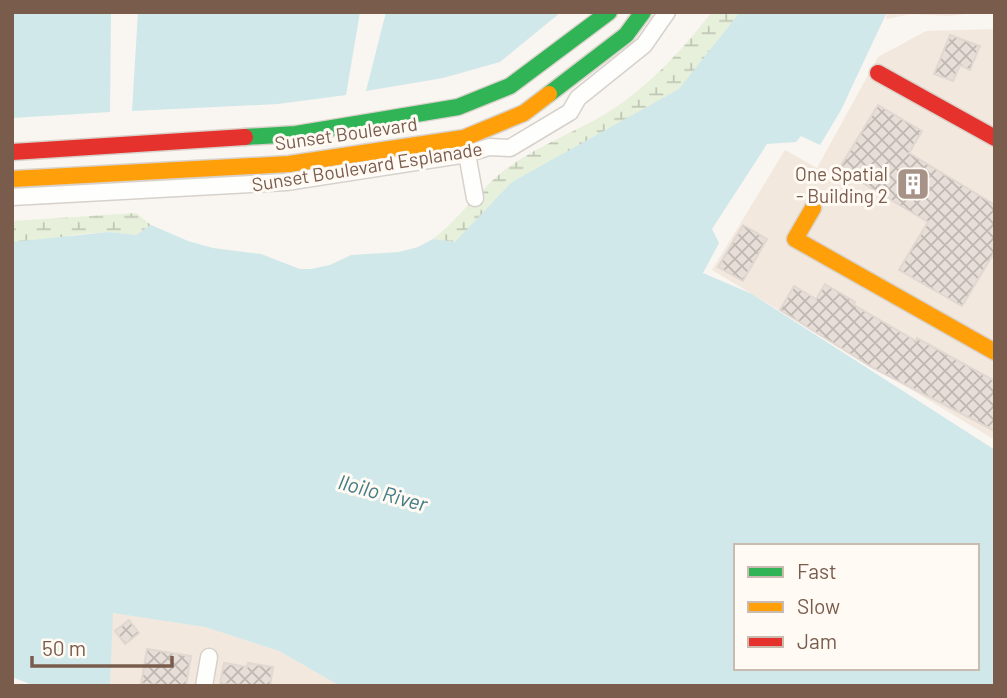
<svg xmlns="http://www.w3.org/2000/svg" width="1007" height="698" font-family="Barlow,sans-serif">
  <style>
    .residential { fill: #f2e8de }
    .wetland { fill: url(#wetland-marsh) }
    .water { fill: #d0e8ea; fill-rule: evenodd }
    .building { fill: url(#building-cross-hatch); stroke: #e2d8d2; stroke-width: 2 }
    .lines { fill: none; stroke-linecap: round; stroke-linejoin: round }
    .street-casing { stroke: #d7d1cb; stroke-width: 19 }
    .fast-casing { stroke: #d9d2cb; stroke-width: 19 }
    .slow-casing { stroke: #d9d2cb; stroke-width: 19 }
    .jam-casing { stroke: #d9d2cb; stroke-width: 19 }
    .street { stroke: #fefefd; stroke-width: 16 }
    .fast { stroke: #30b455; stroke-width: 16 }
    .slow { stroke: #ff9f0a; stroke-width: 16 }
    .jam { stroke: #e5322d; stroke-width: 16 }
    .labels { text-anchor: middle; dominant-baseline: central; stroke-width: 6; stroke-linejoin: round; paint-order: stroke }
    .street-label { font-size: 19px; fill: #7a5c4d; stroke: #fffaf3 }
    .poi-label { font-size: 19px; fill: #7a5c4d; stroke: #fffaf3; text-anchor: end }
    .water-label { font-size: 21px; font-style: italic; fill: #437c86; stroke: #fffaf3 }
  </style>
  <defs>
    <pattern id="wetland-marsh" width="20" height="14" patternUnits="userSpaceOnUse" patternTransform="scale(1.75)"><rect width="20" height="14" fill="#e7f0db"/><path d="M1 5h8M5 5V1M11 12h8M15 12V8" fill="none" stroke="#c0c6b4"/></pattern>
    <pattern id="building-cross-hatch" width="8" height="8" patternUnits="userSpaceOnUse" patternTransform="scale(1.75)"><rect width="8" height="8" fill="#e6ded7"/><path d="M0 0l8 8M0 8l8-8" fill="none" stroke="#bfb7b1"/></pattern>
  </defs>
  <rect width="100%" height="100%" fill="#f9f5f0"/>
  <g class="residential">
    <path d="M 887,12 L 982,12 L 949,16 L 911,14 L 886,19 Z"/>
    <path d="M 995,29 L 995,440 L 712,270 L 785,150 L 817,168 L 878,57 L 926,31 Z"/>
    <path d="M 112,612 L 205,627 L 279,651 L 340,686 L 110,686 Z"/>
  </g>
  <g class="wetland">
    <path d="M 712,12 L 758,12 L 685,91 L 455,242 L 433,239 C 460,218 479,189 506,169 C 533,149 565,136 595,120 C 642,94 679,54 712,12 Z"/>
    <path d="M 136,213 L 151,225 L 136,235 L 109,232 L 72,235 L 12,264 L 12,221 Z"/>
  </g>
  <g class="water">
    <path d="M 12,12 L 111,12 L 110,112 L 12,118 Z"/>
    <path d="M 138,12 L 360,12 L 346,95 L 278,104 L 132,111 Z"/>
    <path d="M 386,12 L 561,12 L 500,62 L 443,78 L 366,91 Z"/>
    <path d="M 740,12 L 887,12 L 841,110 L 820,145 L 801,136 L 796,142 L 767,144 L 712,229 L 719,243 L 703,273 L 752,294 L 995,450 L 995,686 L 340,686 L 279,651 L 205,627 L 113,613 L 110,686 L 35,686 L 12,677 L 12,242 L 109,232 L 136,235 L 151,225 L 188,241 L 213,248 L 261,254 L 300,269 L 311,269 L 330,265 L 351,255 L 399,252 L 418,247 L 433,239 L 455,242 L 512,182 L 679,89 ZM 736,546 L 977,546 L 977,668 L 736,668 Z"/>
  </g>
  <g class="building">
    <path d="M 950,35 L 980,46 L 970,70 L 960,65 L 953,81 L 934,74 Z"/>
    <path d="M 878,105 L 922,131 L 909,153 L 995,205 L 995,251 L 962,306 L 899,270 L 928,222 L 839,169 Z"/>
    <path d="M 743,225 L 767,239 L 743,281 L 718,267 Z"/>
    <path d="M 825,284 L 855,302 L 854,305 L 916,341 L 917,338 L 995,381 L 995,431 L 873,368 L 780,310 L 794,286 L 816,299 Z"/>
    <path d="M 129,620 L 139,633 L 125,644 L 115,631 Z"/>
    <path d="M 147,649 L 191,656 L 186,686 L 141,684 Z"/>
    <path d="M 224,663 L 247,667 L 248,663 L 273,667 L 270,686 L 220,684 Z"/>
  </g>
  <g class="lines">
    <defs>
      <g id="street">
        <path d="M 467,154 L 475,198"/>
        <path d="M 12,197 L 286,182 L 467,154 L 489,147 L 510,148 L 570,112 L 578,98 L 644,45 L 667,12"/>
        <path d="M 204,686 L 209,657"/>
      </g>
      <g id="fast">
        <path d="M 549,94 L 626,35 L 643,12"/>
        <path d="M 245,137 L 296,134 L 458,107 L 510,86 L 609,12"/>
      </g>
      <g id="slow">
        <path d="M 12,179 L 289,164 L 464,138 L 524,113 L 549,94"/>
        <path d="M 813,208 L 795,239 L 995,352"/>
      </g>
      <g id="jam">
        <path d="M 878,73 L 995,138"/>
        <path d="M 12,152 L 245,137"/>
      </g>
    </defs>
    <use href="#street" class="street-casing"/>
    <use href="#fast" class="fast-casing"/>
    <use href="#slow" class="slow-casing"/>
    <use href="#jam" class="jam-casing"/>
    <use href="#street" class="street"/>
    <use href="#fast" class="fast"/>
    <use href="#slow" class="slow"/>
    <use href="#jam" class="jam"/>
  </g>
  <defs>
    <symbol id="building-square" viewBox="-11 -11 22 22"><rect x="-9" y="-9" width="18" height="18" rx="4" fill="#a69286" stroke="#fffaf3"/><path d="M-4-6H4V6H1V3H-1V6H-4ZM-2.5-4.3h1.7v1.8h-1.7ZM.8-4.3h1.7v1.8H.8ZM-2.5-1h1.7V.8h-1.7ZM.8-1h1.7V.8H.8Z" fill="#fff"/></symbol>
  </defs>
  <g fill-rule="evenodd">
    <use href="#building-square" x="894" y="165" width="38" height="38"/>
  </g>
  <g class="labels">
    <g class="street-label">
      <text transform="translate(346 133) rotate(-8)">Sunset Boulevard</text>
      <text transform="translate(367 166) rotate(-9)">Sunset Boulevard Esplanade</text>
    </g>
    <g class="poi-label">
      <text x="888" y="173">One Spatial<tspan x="888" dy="22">- Building 2</tspan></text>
    </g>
    <g class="water-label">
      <text transform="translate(383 492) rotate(15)">Iloilo River</text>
    </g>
  </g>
  <rect width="1007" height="698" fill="none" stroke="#7a5c4d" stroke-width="28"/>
  <rect x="734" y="544" width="245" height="126" fill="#fffaf3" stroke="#cabbb1" stroke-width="2"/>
  <rect x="748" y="567" width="35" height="10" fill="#30b455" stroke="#cabbb1" stroke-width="2"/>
  <text x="797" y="579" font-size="21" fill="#7a5c4d">Fast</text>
  <rect x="748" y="602" width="35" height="10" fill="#ff9f0a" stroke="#cabbb1" stroke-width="2"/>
  <text x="797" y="614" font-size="21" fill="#7a5c4d">Slow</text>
  <rect x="748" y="637" width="35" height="10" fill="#e5322d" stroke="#cabbb1" stroke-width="2"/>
  <text x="797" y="649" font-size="21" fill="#7a5c4d">Jam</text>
  <path d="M32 656v10h140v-10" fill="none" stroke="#7a5c4d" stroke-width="3.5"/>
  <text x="42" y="656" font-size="21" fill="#7a5c4d" stroke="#fffaf3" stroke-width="5" paint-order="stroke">50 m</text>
</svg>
